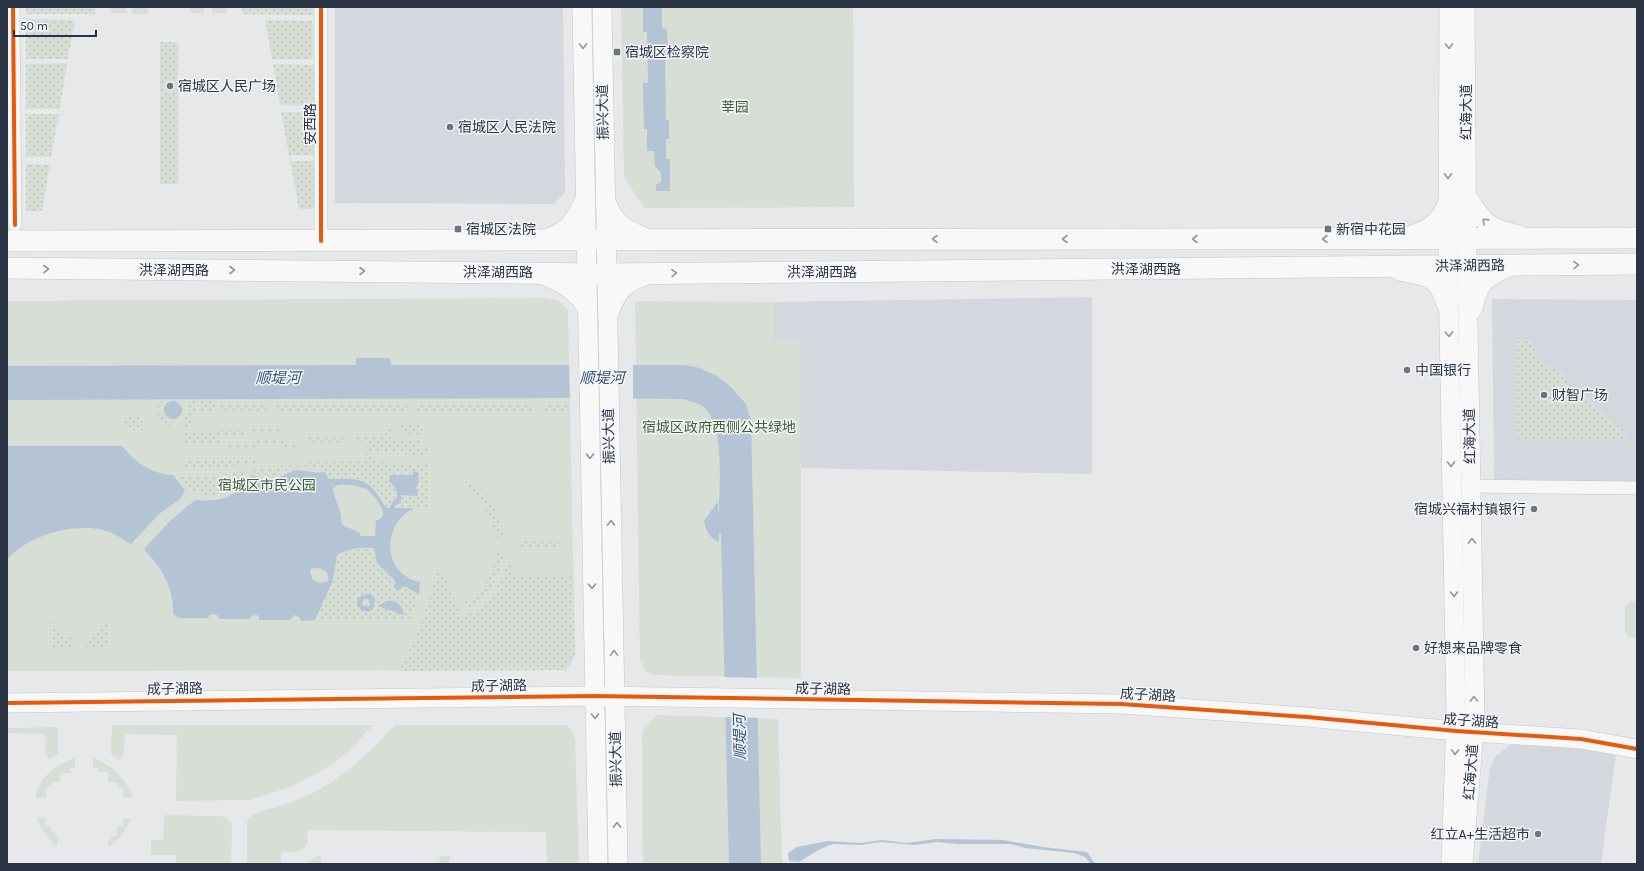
<svg xmlns="http://www.w3.org/2000/svg" width="1644" height="871" font-family="Karla,'Noto Sans SC',sans-serif">
  <style>
    .built { fill: #d4d7dd }
    .green { fill: #d6ded6 }
    .garden { fill: url(#garden-dots) }
    .water { fill: #b4c4d5; fill-rule: evenodd }
    .pier { fill: #e6e8ea }
    .lines { fill: none; stroke-linecap: round; stroke-linejoin: round }
    .street-casing { stroke: #c4c6c8; stroke-width: 14 }
    .secondary-casing { stroke: #c4c6c8; stroke-width: 20 }
    .primary-casing { stroke: #c2c5c8; stroke-width: 22 }
    .street { stroke: #f5f6f7; stroke-width: 13 }
    .secondary { stroke: #f8f8f8; stroke-width: 19 }
    .primary { stroke: #f8f8f8; stroke-width: 21 }
    .cycleway-casing { stroke: #f4f6f9; stroke-width: 6 }
    .cycleway { stroke: #e8590c; stroke-width: 4 }
    .oneway { stroke: #92969e }
    .poi-dot { fill: #6c737f; stroke: #f4f6f9; stroke-width: 1.5 }
    .labels { text-anchor: middle; dominant-baseline: central; stroke-width: 3; stroke-linejoin: round; paint-order: stroke }
    .poi-label { font-size: 14px; fill: #2b3445; stroke: #f4f6f9; text-anchor: start }
    .park-label { font-size: 14px; fill: #3f6138; stroke: #f4f6f9 }
    .street-label { font-size: 14px; fill: #2b3445; stroke: #f4f6f9 }
    .water-label { font-size: 15px; font-style: italic; fill: #34527a; stroke: #f4f6f9 }
  </style>
  <defs>
    <pattern id="garden-dots" width="8" height="8" patternUnits="userSpaceOnUse"><rect width="8" height="8" fill="#d6ded6"/><path d="M2 2h.1M6 6h.1" fill="none" stroke="#b8bfb9" stroke-width="1.8" stroke-linecap="round"/></pattern>
  </defs>
  <rect width="100%" height="100%" fill="#e6e8ea"/>
  <g class="built">
    <path d="M 335,7 L 563,7 L 565,192 L 553,204 L 335,203 Z"/>
    <path d="M 1092,297 L 1092,474 L 801,468 L 801,341 L 774,342 L 774,302 Z"/>
    <path d="M 1492,299 L 1637,300 L 1637,483 L 1494,481 Z"/>
    <path d="M 1522,743 L 1616,753 L 1601,864 L 1478,864 L 1490,768 L 1496,756 L 1508,746 Z"/>
  </g>
  <g class="green">
    <rect x="111" y="7" width="15" height="6"/>
    <rect x="132" y="7" width="16" height="7"/>
    <rect x="190" y="7" width="14" height="6"/>
    <rect x="212" y="7" width="15" height="6"/>
    <path d="M 621,7 L 853,7 L 854,207 L 644,208 L 624,177 Z"/>
    <path d="M 545,298 L 559,301 L 568,310 L 575,655 L 571,664 L 565,670 L 7,671 L 7,301 Z"/>
    <path d="M 635,301 L 774,302 L 774,341 L 801,341 L 801,678 L 653,675 L 646,672 L 640,660 Z"/>
    <path d="M 1630,601 L 1636,601 L 1637,605 L 1637,638 L 1628,637 L 1625,631 L 1625,606 Z"/>
    <path d="M 657,715 L 778,719 L 782,864 L 643,864 L 642,731 Z"/>
    <path d="M 112,725 L 373,725 L 349,751 L 323,770 L 288,788 L 249,800 L 176,801 L 177,735 L 125,734 L 123,755 L 119,761 L 111,754 Z"/>
    <path d="M 395,725 L 568,725 L 575,739 L 579,864 L 547,864 L 546,832 L 307,830 C 307,834 308,839 307,843 C 304,854 289,852 281,851 L 281,864 L 247,864 L 247,822 L 249,818 C 257,810 273,809 283,805 C 291,802 299,799 306,796 C 344,778 367,755 395,725 Z"/>
    <path d="M 58,727 L 58,754 L 50,759 L 45,753 L 45,749 L 47,747 L 45,746 L 45,743 L 47,743 L 47,741 L 45,741 L 45,738 L 47,738 L 47,737 L 45,736 L 45,734 L 7,733 L 7,728 Z"/>
    <path d="M 75,758 L 75,768 L 70,768 L 70,773 L 61,773 L 60,782 L 52,782 L 50,787 L 46,787 L 46,798 L 36,798 C 39,776 56,765 75,758 Z"/>
    <path d="M 93,758 C 113,766 125,777 133,798 L 123,797 L 123,788 L 119,788 L 118,783 L 108,782 L 108,772 L 98,772 L 98,768 L 93,768 Z"/>
    <path d="M 164,815 L 222,816 L 231,822 L 232,826 L 231,864 L 176,864 L 176,855 L 151,855 L 151,840 L 163,840 Z"/>
    <path d="M 37,817 L 46,818 L 46,826 L 51,826 L 50,831 L 55,832 L 55,835 L 58,836 L 57,847 L 42,830 Z"/>
    <path d="M 123,819 L 131,819 L 122,835 L 109,847 L 108,847 L 108,841 L 111,841 L 111,836 L 116,836 L 118,826 L 123,826 Z"/>
    <path d="M 321,856 L 321,864 L 307,864 L 314,857 Z"/>
    <path d="M 441,856 L 451,856 L 448,864 L 438,864 Z"/>
  </g>
  <g class="garden">
    <rect x="26" y="7" width="69" height="7"/>
    <path d="M 242,7 L 313,7 L 313,15 L 242,14 Z"/>
    <path d="M 26,19 L 75,20 L 68,59 L 26,59 Z"/>
    <path d="M 265,20 L 313,21 L 313,59 L 272,59 Z"/>
    <rect x="160" y="42" width="18" height="142"/>
    <path d="M 67,63 L 60,109 L 26,109 L 26,64 Z"/>
    <path d="M 273,64 L 314,65 L 314,106 L 280,105 Z"/>
    <path d="M 281,112 L 314,113 L 314,155 L 289,155 Z"/>
    <path d="M 26,114 L 59,114 L 51,157 L 26,157 Z"/>
    <path d="M 290,161 L 314,161 L 315,209 L 299,209 Z"/>
    <path d="M 26,164 L 50,165 L 42,211 L 26,211 Z"/>
    <path d="M 1516,339 L 1532,340 L 1535,355 L 1549,368 L 1559,370 L 1564,374 L 1567,381 L 1574,387 L 1582,390 L 1591,402 L 1624,431 L 1627,440 L 1516,438 Z"/>
    <path d="M 189,360 C 207,373 200,420 183,432 C 183,413 196,401 184,380 Z"/>
    <path d="M 201,396 L 215,396 L 216,411 L 199,412 Z"/>
    <path d="M 161,397 L 169,398 L 163,400 L 159,412 L 165,421 L 170,423 L 170,430 L 164,428 C 157,417 155,409 161,397 Z"/>
    <path d="M 279,403 L 406,404 L 407,409 L 402,413 L 278,412 L 276,404 Z"/>
    <rect x="544" y="403" width="26" height="8"/>
    <path d="M 221,404 L 266,404 L 267,410 L 264,411 L 220,410 Z"/>
    <path d="M 417,404 L 533,404 L 534,410 L 529,412 L 422,413 L 418,412 L 416,407 Z"/>
    <path d="M 127,417 L 142,417 L 142,424 L 146,430 L 126,430 L 125,420 Z"/>
    <path d="M 400,425 L 422,425 L 422,431 L 425,435 L 402,434 L 402,430 L 400,429 Z"/>
    <path d="M 391,426 L 390,441 L 421,441 L 421,447 L 429,447 L 429,457 L 409,454 L 373,453 L 372,461 L 428,465 L 427,508 L 395,508 L 397,504 L 401,503 L 401,495 L 417,496 L 418,495 L 417,487 L 418,485 L 419,473 L 414,471 L 413,474 L 390,475 L 389,481 L 395,489 L 397,498 L 395,498 L 389,507 L 386,507 C 371,477 360,478 330,478 L 321,468 C 312,468 303,464 293,467 C 285,469 276,476 267,476 C 260,477 256,471 249,472 C 242,477 237,485 229,491 C 213,501 185,493 178,475 L 203,476 L 234,473 L 304,462 L 366,461 L 366,442 L 356,442 L 356,437 L 383,437 L 384,427 Z"/>
    <path d="M 252,427 L 285,428 L 285,433 L 252,432 Z"/>
    <path d="M 219,430 L 243,430 L 243,439 L 240,440 L 240,437 L 220,437 L 219,445 L 184,444 L 184,432 L 219,433 Z"/>
    <path d="M 309,437 L 346,438 L 345,443 L 309,442 Z"/>
    <path d="M 256,440 L 289,440 L 289,444 L 302,444 L 302,448 L 285,447 L 284,445 L 261,444 L 261,447 L 228,447 L 228,443 L 256,443 Z"/>
    <path d="M 283,458 L 209,470 L 184,468 L 183,459 L 185,459 Z"/>
    <path d="M 467,482 C 487,485 502,517 503,536 L 500,538 L 496,538 C 490,515 484,500 463,486 L 464,483 Z"/>
    <path d="M 525,541 L 559,542 L 562,542 L 562,546 L 559,549 L 523,549 L 521,546 L 520,544 Z"/>
    <path d="M 359,548 L 373,548 L 377,564 L 396,582 L 392,586 L 396,591 L 404,586 L 419,594 L 410,621 L 316,621 L 334,580 L 338,556 L 345,551 Z"/>
    <path d="M 501,551 L 503,553 L 503,557 C 499,574 486,608 464,609 L 462,604 C 485,590 491,578 497,552 Z"/>
    <path d="M 508,562 L 513,562 L 513,574 L 573,576 L 575,655 L 571,664 L 565,670 L 399,671 C 417,638 428,609 436,573 L 443,572 L 462,617 C 489,607 499,588 508,562 Z"/>
    <path d="M 51,620 L 53,620 C 58,629 62,634 72,638 L 72,649 L 50,649 Z"/>
    <path d="M 106,620 L 108,620 L 108,649 L 86,649 L 86,638 C 96,634 101,629 106,620 Z"/>
  </g>
  <g class="water">
    <path d="M 643,7 L 662,7 L 662,28 L 667,29 L 668,48 L 665,48 L 666,120 L 669,120 L 669,139 L 666,139 L 666,159 L 670,159 L 670,191 L 656,191 L 656,185 L 661,182 L 661,173 L 655,166 L 654,151 L 647,151 L 647,129 L 644,129 L 643,83 L 648,83 L 647,32 L 643,32 Z"/>
    <path d="M 356,358 L 390,358 L 391,365 L 685,365 L 700,368 L 717,376 L 731,387 L 746,404 L 751,420 L 761,864 L 729,864 L 721,534 L 719,534 L 719,542 C 710,539 705,530 704,521 L 718,501 L 718,512 L 719,512 C 719,484 725,429 705,408 C 700,403 690,401 683,399 L 564,398 L 7,400 L 7,366 L 356,365 Z"/>
    <circle cx="173" cy="410" r="9"/>
    <path d="M 7,446 L 122,446 C 136,463 151,474 173,475 L 185,490 L 180,499 L 159,514 L 131,544 C 122,539 113,532 103,530 C 72,523 28,535 7,560 Z"/>
    <path d="M 296,470 C 305,470 316,474 325,472 L 329,479 C 363,478 369,478 386,508 L 389,508 L 395,499 L 397,498 C 398,491 394,486 389,481 L 390,475 L 413,475 L 414,471 L 419,473 L 418,485 L 416,487 L 418,494 L 417,496 L 401,495 L 401,503 L 395,505 L 395,508 L 414,508 C 381,524 382,575 420,582 L 419,594 L 404,586 L 397,591 L 393,586 L 396,582 L 377,563 L 374,548 C 360,547 349,548 337,555 L 333,580 L 316,618 L 314,620 L 301,621 L 299,617 L 294,615 L 290,620 L 259,620 L 259,616 L 256,615 L 251,616 L 250,619 L 219,619 L 217,615 L 214,614 L 210,615 L 208,618 L 178,618 L 173,613 C 174,589 162,567 145,551 L 145,548 L 169,522 L 195,500 C 216,501 226,501 243,487 C 247,483 248,477 253,475 C 272,486 278,476 296,470 ZM 338,485 C 346,484 358,485 366,489 C 371,491 385,509 383,515 C 382,518 378,520 376,521 L 375,536 L 360,536 L 360,533 L 342,525 L 340,511 L 333,491 L 333,488 ZM 315,568 C 323,568 330,572 328,581 L 320,583 L 313,580 L 310,572 L 311,569 Z"/>
    <path d="M 366,594 L 372,595 L 375,600 L 373,609 L 368,612 L 360,609 L 357,604 L 358,598 ZM 367,598 L 371,603 L 370,606 L 366,607 L 362,605 L 362,602 L 364,599 Z"/>
    <path d="M 387,601 C 396,600 403,605 404,615 L 378,606 Z"/>
    <path d="M 936,839 L 1003,840 L 1043,847 L 1087,852 L 1095,864 L 1091,864 L 1085,857 L 1074,853 L 1025,848 L 1011,844 L 958,844 L 937,842 L 915,845 L 880,842 L 861,845 L 833,844 L 820,849 L 799,862 L 789,861 L 788,853 L 797,847 L 828,841 L 860,843 L 882,840 L 906,843 Z"/>
  </g>
  <g class="pier">
    <path d="M 569,363 L 633,363 L 633,401 L 570,400 Z"/>
    <path d="M 722,677 L 759,678 L 760,718 L 722,717 Z"/>
  </g>
  <g class="lines">
    <defs>
      <g id="street">
        <path d="M 13,7 L 15,225"/>
        <path d="M 321,241 L 321,7"/>
        <path d="M 1471,486 L 1637,488"/>
      </g>
      <g id="secondary">
        <path d="M 582,7 L 598,864"/>
        <path d="M 602,7 L 618,864"/>
        <path d="M 1449,7 L 1448,266 L 1456,718 L 1451,864"/>
        <path d="M 1467,196 C 1483,222 1487,228 1519,235"/>
        <path d="M 606,201 C 614,225 627,230 649,239"/>
        <path d="M 1405,237 C 1427,231 1440,224 1448,202"/>
        <path d="M 545,240 C 569,229 573,225 584,201"/>
        <path d="M 1399,271 C 1426,276 1438,275 1446,304"/>
        <path d="M 540,274 C 559,281 578,290 587,310"/>
        <path d="M 1473,309 C 1478,281 1486,277 1511,266"/>
        <path d="M 609,313 C 618,288 625,282 651,274"/>
        <path d="M 7,703 L 594,696 L 1121,704 L 1307,717 L 1456,731 L 1581,739 L 1637,749"/>
        <path d="M 1463,864 L 1475,719 L 1467,266 L 1465,7"/>
      </g>
      <g id="primary">
        <path d="M 7,241 L 1637,238"/>
        <path d="M 7,268 L 606,274 L 1637,264"/>
      </g>
    </defs>
    <use href="#street" class="street-casing"/>
    <use href="#secondary" class="secondary-casing"/>
    <use href="#primary" class="primary-casing"/>
    <use href="#street" class="street"/>
    <use href="#secondary" class="secondary"/>
    <use href="#primary" class="primary"/>
    <defs>
      <g id="cycleway">
        <path d="M 13,7 L 15,225"/>
        <path d="M 321,241 L 321,7"/>
        <path d="M 7,703 L 594,696 L 1121,704 L 1307,717 L 1456,731 L 1581,739 L 1637,749"/>
      </g>
    </defs>
    <use href="#cycleway" class="cycleway-casing"/>
    <use href="#cycleway" class="cycleway"/>
  </g>
  <defs><path id="oneway-chevron" d="M-2-3.5L2.5 0L-2 3.5" fill="none" stroke-width="1.6" stroke-linecap="round" stroke-linejoin="round"/></defs>
  <g class="oneway">
    <use href="#oneway-chevron" transform="translate(583 46) rotate(89)"/>
    <use href="#oneway-chevron" transform="translate(1449 46) rotate(90)"/>
    <use href="#oneway-chevron" transform="translate(1448 176) rotate(90)"/>
    <use href="#oneway-chevron" transform="translate(1485 221) rotate(-136)"/>
    <use href="#oneway-chevron" transform="translate(935 239) rotate(180)"/>
    <use href="#oneway-chevron" transform="translate(1065 239) rotate(180)"/>
    <use href="#oneway-chevron" transform="translate(1195 239) rotate(180)"/>
    <use href="#oneway-chevron" transform="translate(1325 239) rotate(180)"/>
    <use href="#oneway-chevron" transform="translate(1576 265) rotate(-1)"/>
    <use href="#oneway-chevron" transform="translate(46 269)"/>
    <use href="#oneway-chevron" transform="translate(232 270)"/>
    <use href="#oneway-chevron" transform="translate(362 271)"/>
    <use href="#oneway-chevron" transform="translate(674 273) rotate(-1)"/>
    <use href="#oneway-chevron" transform="translate(1449 334) rotate(89)"/>
    <use href="#oneway-chevron" transform="translate(590 456) rotate(89)"/>
    <use href="#oneway-chevron" transform="translate(1451 464) rotate(89)"/>
    <use href="#oneway-chevron" transform="translate(611 523) rotate(-91)"/>
    <use href="#oneway-chevron" transform="translate(1472 541) rotate(-91)"/>
    <use href="#oneway-chevron" transform="translate(592 586) rotate(89)"/>
    <use href="#oneway-chevron" transform="translate(1454 594) rotate(89)"/>
    <use href="#oneway-chevron" transform="translate(614 653) rotate(-91)"/>
    <use href="#oneway-chevron" transform="translate(1474 699) rotate(-91)"/>
    <use href="#oneway-chevron" transform="translate(595 716) rotate(89)"/>
    <use href="#oneway-chevron" transform="translate(1455 752) rotate(92)"/>
    <use href="#oneway-chevron" transform="translate(617 825) rotate(-91)"/>
  </g>
  <g class="poi-dot">
    <rect x="613" y="48" width="8" height="8" rx="2"/>
    <circle cx="170" cy="86" r="4"/>
    <circle cx="450" cy="127" r="4"/>
    <rect x="454" y="225" width="8" height="8" rx="2"/>
    <rect x="1324" y="225" width="8" height="8" rx="2"/>
    <circle cx="1407" cy="370" r="4"/>
    <circle cx="1544" cy="395" r="4"/>
    <circle cx="1534" cy="509" r="4"/>
    <circle cx="1416" cy="648" r="4"/>
    <circle cx="1538" cy="834" r="4"/>
  </g>
  <g class="labels">
    <g class="poi-label">
      <text x="625" y="52">宿城区检察院</text>
      <text x="178" y="86">宿城区人民广场</text>
      <text x="458" y="127">宿城区人民法院</text>
      <text x="466" y="229">宿城区法院</text>
      <text x="1336" y="229">新宿中花园</text>
      <text x="1415" y="370">中国银行</text>
      <text x="1552" y="395">财智广场</text>
      <text x="1526" y="509" text-anchor="end">宿城兴福村镇银行</text>
      <text x="1424" y="648">好想来品牌零食</text>
      <text x="1530" y="834" text-anchor="end">红立A+生活超市</text>
    </g>
    <g class="park-label">
      <text x="735" y="107">莘园</text>
      <text x="719" y="427">宿城区政府西侧公共绿地</text>
      <text x="267" y="485">宿城区市民公园</text>
    </g>
    <g class="street-label">
      <text transform="translate(603 112) rotate(-91)">振兴大道</text>
      <text transform="translate(1466 112) rotate(-90)">红海大道</text>
      <text transform="translate(310 124) rotate(-90)">安西路</text>
      <text transform="translate(1470 266) rotate(-1)">洪泽湖西路</text>
      <text x="1146" y="269">洪泽湖西路</text>
      <text x="174" y="270">洪泽湖西路</text>
      <text x="498" y="272">洪泽湖西路</text>
      <text x="822" y="272">洪泽湖西路</text>
      <text transform="translate(609 436) rotate(-91)">振兴大道</text>
      <text transform="translate(1470 436) rotate(-91)">红海大道</text>
      <text transform="translate(499 686) rotate(-1)">成子湖路</text>
      <text transform="translate(175 689) rotate(-1)">成子湖路</text>
      <text transform="translate(823 689) rotate(1)">成子湖路</text>
      <text transform="translate(1148 695) rotate(3)">成子湖路</text>
      <text transform="translate(1471 721) rotate(4)">成子湖路</text>
      <text transform="translate(616 759) rotate(-91)">振兴大道</text>
      <text transform="translate(1471 772) rotate(-86)">红海大道</text>
    </g>
    <g class="water-label">
      <text x="278" y="378">顺堤河</text>
      <text x="602" y="378">顺堤河</text>
      <text transform="translate(740 737) rotate(-91)">顺堤河</text>
    </g>
  </g>
  <rect width="1644" height="871" fill="none" stroke="#2b3445" stroke-width="16"/>
  <path d="M14 30v6h82v-6" fill="none" stroke="#2b3445" stroke-width="2"/>
  <text x="20" y="30" font-size="12" fill="#2b3445" stroke="#f4f6f9" stroke-width="3" paint-order="stroke">50 m</text>
</svg>
